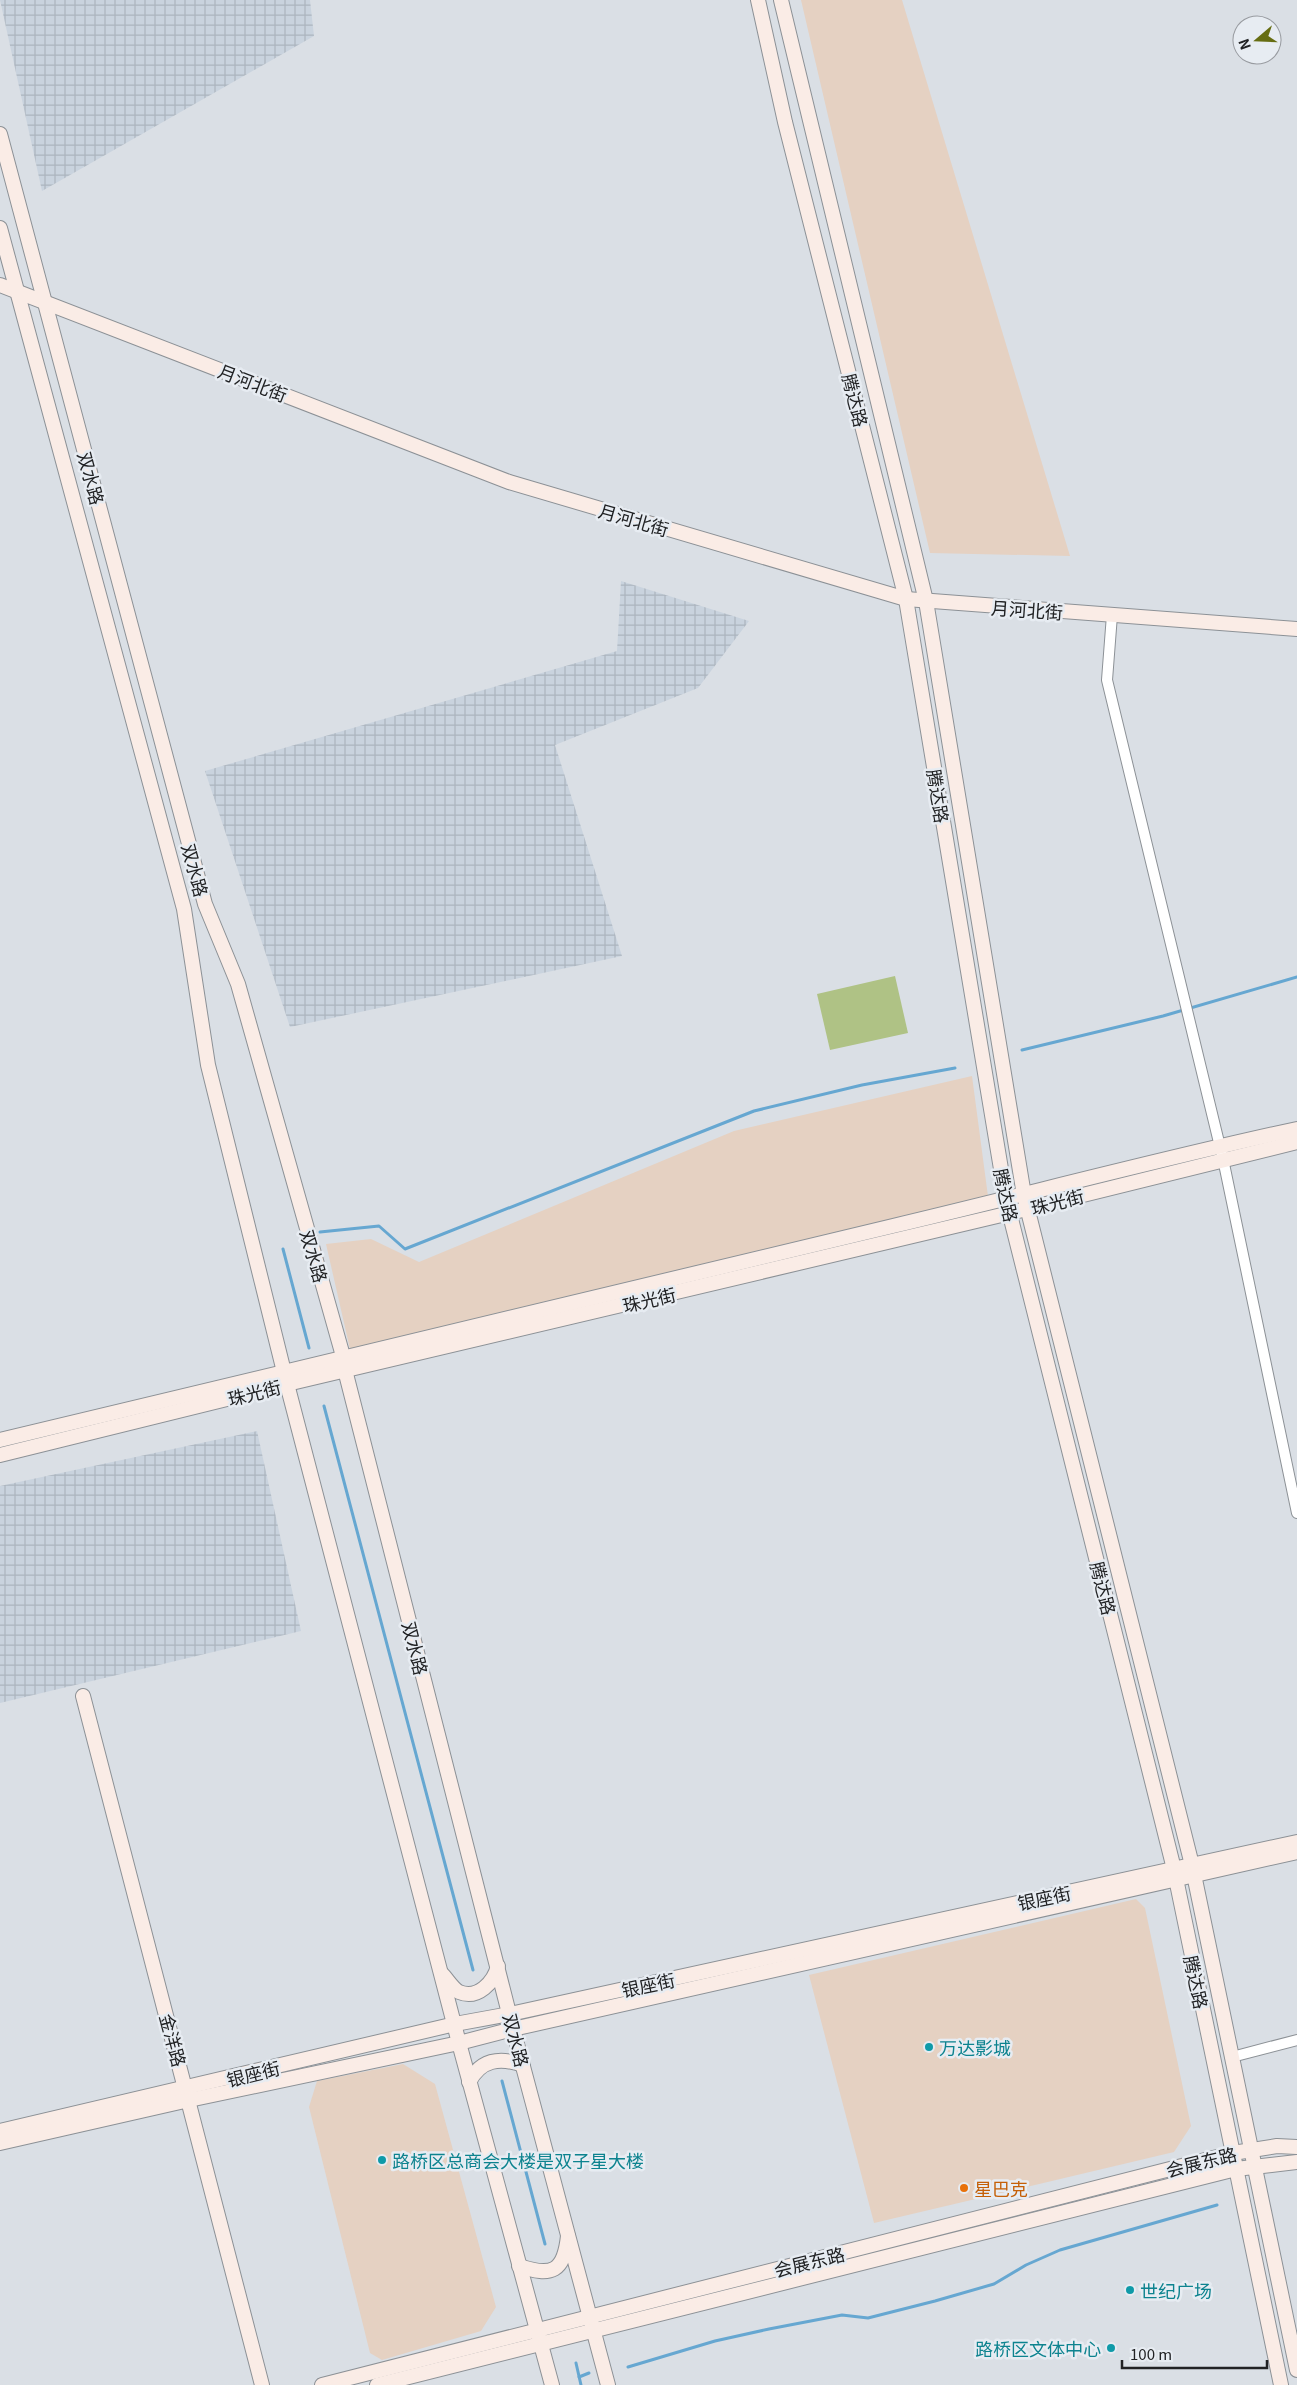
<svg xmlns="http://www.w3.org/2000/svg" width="1297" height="2385" font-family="Georgia,'Noto Sans SC',serif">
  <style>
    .commercial { fill: #e5d1c2 }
    .industrial { fill: url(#industrial-grid) }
    .pitch { fill: #afc285 }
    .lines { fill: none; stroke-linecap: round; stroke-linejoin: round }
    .stream { stroke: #66a7d1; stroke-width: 3 }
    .street-casing { stroke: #8c9196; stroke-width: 12 }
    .secondary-casing { stroke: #8c9196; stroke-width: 16 }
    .street { stroke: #fff; stroke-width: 10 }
    .secondary { stroke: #faece6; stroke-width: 14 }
    .culture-dot { fill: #0f9aa8; stroke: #e7ecf2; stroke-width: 2 }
    .food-dot { fill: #e8710a; stroke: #e7ecf2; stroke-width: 2 }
    .labels { text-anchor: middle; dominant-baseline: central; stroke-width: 5; stroke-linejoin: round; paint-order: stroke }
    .street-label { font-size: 18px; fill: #212224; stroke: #e7ecf2 }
    .culture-label { font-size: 18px; fill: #0d838f; stroke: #e7ecf2; text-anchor: start }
    .food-label { font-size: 18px; fill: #c56008; stroke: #e7ecf2; text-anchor: start }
  </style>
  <defs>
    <pattern id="industrial-grid" width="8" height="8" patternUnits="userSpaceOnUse" patternTransform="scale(1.25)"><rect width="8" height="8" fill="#c9d3de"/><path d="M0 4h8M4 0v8" fill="none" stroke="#acb5be"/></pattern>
  </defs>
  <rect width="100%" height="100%" fill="#dadfe5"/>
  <g class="commercial">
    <path d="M 801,0 L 902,0 L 1070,556 L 930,553 Z"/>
    <path d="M 972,1076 L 989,1204 L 350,1349 L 326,1244 L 371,1239 L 419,1262 L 734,1131 Z"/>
    <path d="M 1136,1899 L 1145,1908 L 1191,2126 L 1174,2152 L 874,2223 L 809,1975 Z"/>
    <path d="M 403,2064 L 435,2084 L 496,2307 L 481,2331 L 382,2360 L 370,2353 L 309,2107 L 317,2081 Z"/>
  </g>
  <g class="industrial">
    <path d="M 0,0 L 310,0 L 314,36 L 42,191 Z"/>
    <path d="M 621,581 L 749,621 L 698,688 L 555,745 L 622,956 L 290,1027 L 205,771 L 617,651 Z"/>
    <path d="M 257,1431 L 301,1631 L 0,1703 L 0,1486 Z"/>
  </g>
  <path class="pitch" d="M 895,976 L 908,1033 L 830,1050 L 817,994 Z"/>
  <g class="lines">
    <g class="stream">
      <path d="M 1022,1050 L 1163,1016 L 1297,977"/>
      <path d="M 320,1232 L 379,1226 L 405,1249 L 754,1111 L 862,1085 L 955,1068"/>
      <path d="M 283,1249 L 309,1348"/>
      <path d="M 324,1406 L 473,1970"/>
      <path d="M 502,2081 L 545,2244"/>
      <path d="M 576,2363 L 581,2385"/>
      <path d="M 628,2367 L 715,2341 L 769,2329 L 842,2315 L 868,2318 L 935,2301 L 994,2284 L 1026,2265 L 1060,2250 L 1217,2205"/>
      <path d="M 579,2377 L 589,2373"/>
    </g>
    <defs>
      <g id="street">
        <path d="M 1112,615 L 1107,680 L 1223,1159 L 1297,1513"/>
        <path d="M 1232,2057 L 1297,2040"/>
      </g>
      <g id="secondary">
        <path d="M 758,0 L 785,122 L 906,599 L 1006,1199 L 1174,1869 L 1281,2385"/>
        <path d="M 781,0 L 926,601 L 1024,1195 L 1192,1865 L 1297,2370"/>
        <path d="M 0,134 L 205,904 L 238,984 L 343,1356 L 345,1370 L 513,2029 L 608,2385"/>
        <path d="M 0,228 L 184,909 L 208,1065 L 287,1384 L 459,2043 L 552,2385"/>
        <path d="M 0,285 L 509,482 L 906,599 L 1297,629"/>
        <path d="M 0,1440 C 297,1367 595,1297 893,1226 C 1028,1194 1162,1158 1297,1129"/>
        <path d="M 0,1455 L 287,1384 L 1010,1213 L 1297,1142"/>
        <path d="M 83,1696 L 262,2385"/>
        <path d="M 442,1974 C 447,1979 453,1989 459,1992 C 478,2000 494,1982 498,1966"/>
        <path d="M 469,2082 C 481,2059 500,2057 523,2065"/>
        <path d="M 0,2131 L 455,2024 L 510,2014 L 1297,1842"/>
        <path d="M 0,2143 L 189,2100 L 459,2043 L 513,2029 L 1297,1852"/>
        <path d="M 519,2266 C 552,2277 564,2272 568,2236"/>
        <path d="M 322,2385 L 1233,2153 L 1277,2146 L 1297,2147"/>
        <path d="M 377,2385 L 1236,2169 L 1297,2162"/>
      </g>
    </defs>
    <use href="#street" class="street-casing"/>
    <use href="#secondary" class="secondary-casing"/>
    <use href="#street" class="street"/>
    <use href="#secondary" class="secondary"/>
  </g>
  <g class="culture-dot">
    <circle cx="929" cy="2047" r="5"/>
    <circle cx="382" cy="2160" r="5"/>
    <circle cx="1130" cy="2290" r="5"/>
    <circle cx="1111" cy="2348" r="5"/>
  </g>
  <circle class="food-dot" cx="964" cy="2188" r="5"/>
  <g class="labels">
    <g class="street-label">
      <text transform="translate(253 382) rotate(21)">月河北街</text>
      <text transform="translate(856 400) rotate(76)">腾达路</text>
      <text transform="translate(92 478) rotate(75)">双水路</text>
      <text transform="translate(634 519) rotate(16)">月河北街</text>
      <text transform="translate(1027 609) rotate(4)">月河北街</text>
      <text transform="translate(939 796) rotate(81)">腾达路</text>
      <text transform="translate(196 870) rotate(75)">双水路</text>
      <text transform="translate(1007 1195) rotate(78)">腾达路</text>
      <text transform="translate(1057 1201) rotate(-14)">珠光街</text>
      <text transform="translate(315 1256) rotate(74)">双水路</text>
      <text transform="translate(649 1299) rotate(-13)">珠光街</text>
      <text transform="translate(254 1392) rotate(-14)">珠光街</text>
      <text transform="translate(1104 1588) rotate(76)">腾达路</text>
      <text transform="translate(416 1648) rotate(76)">双水路</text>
      <text transform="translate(1044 1897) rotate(-12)">银座街</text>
      <text transform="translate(1197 1982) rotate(78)">腾达路</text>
      <text transform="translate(648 1984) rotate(-12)">银座街</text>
      <text transform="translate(174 2040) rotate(75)">金洋路</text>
      <text transform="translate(517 2040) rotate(76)">双水路</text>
      <text transform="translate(253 2073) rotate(-14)">银座街</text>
      <text transform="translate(1201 2161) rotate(-14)">会展东路</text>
      <text transform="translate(809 2261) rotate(-14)">会展东路</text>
    </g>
    <g class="culture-label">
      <text x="939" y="2047">万达影城</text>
      <text x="392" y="2160">路桥区总商会大楼是双子星大楼</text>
      <text x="1140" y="2290">世纪广场</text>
      <text x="1101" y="2348" text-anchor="end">路桥区文体中心</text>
    </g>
    <g class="food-label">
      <text x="974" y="2188">星巴克</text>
    </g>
  </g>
  <g transform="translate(1257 40) rotate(251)"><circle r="24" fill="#e7ecf2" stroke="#989ba0"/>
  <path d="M0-4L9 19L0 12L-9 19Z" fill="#666d12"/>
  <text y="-8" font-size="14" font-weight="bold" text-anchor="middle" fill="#212224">N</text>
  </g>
  <path d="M1122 2360v8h145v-8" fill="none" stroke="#212224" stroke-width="2.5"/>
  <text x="1130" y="2360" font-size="15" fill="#212224" stroke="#e7ecf2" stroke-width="4" paint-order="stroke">100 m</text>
</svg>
